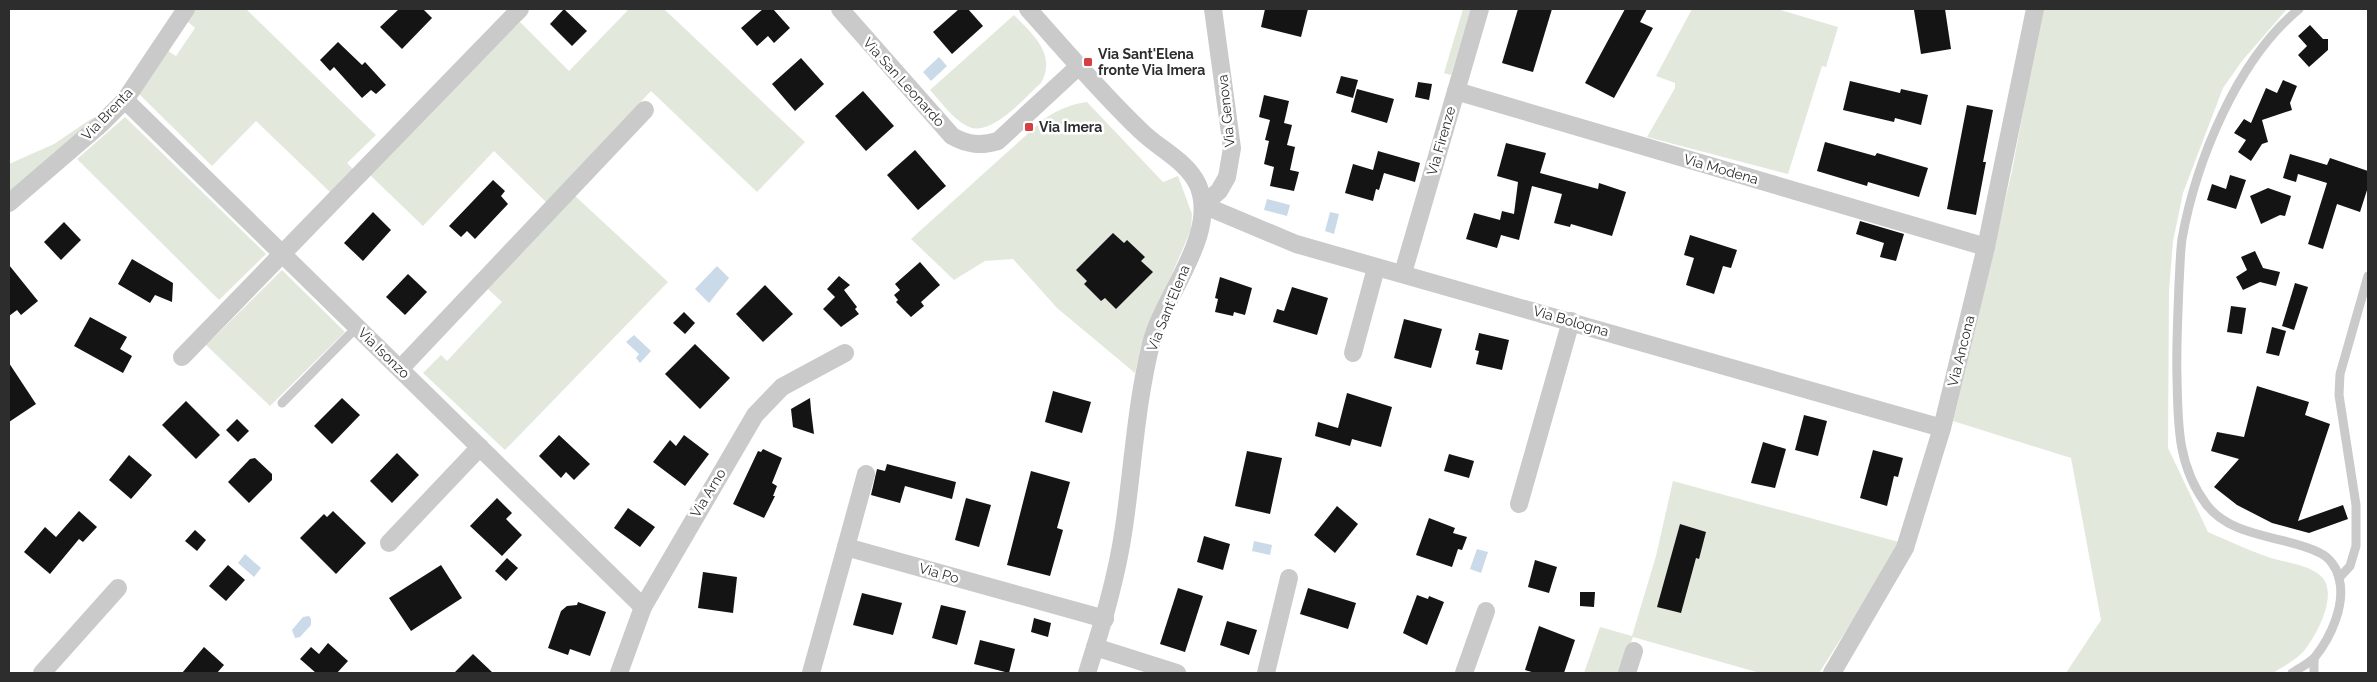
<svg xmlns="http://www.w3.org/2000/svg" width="2377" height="682" font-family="Raleway,sans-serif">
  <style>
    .green { fill: #e2e9dc }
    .water { fill: #cadae8 }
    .building { fill: #141414 }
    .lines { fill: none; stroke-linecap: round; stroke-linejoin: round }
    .service { stroke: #cacaca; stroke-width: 9 }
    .minor { stroke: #cacaca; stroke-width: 18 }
    .poi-dot { fill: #d44040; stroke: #fff; stroke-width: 2 }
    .labels { text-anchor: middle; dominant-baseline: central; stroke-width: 5; stroke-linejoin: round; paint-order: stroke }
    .poi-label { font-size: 14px; font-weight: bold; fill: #2d2d2d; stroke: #fff; text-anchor: start }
    .street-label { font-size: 14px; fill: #2d2d2d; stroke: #fff }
  </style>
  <rect width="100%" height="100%" fill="#fff"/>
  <g class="green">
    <path d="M 195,9 L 246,9 L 376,135 L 347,163 L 354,170 L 331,193 L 256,121 L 212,166 L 139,94 L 168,51 L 176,56 L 195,28 L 187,21 Z"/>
    <path d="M 629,9 L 664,9 L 805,142 L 757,192 L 651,91 L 546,202 L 494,151 L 423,226 L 370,175 L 520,22 L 569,71 Z"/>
    <path d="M 1463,9 L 1471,9 L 1451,75 L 1444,73 Z"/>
    <path d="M 1692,9 L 1777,9 L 1838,27 L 1826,67 L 1822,66 L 1788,174 L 1647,137 L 1675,88 L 1675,83 L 1656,76 Z"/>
    <path d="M 2042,9 L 2287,9 L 2242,61 L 2223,88 L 2183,193 L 2173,241 L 2169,291 L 2168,448 L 2208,532 C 2227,540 2246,549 2265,556 C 2281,562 2310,564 2322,577 C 2339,595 2315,639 2302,653 C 2294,661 2282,667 2273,673 L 2066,673 L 2101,620 L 2071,458 L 1953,421 L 2012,171 Z"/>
    <path d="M 1014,15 C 1033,35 1057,54 1041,83 C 1024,98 990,139 967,126 C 953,119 941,102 930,90 Z"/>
    <path d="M 1087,102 L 1163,182 L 1178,176 L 1192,214 L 1191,230 L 1142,343 L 1135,373 L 1057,308 L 1013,259 L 985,261 L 954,280 L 911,239 L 1044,119 C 1058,110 1070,104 1087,102 Z"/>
    <path d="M 94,117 L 81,133 L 9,193 L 9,164 L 54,144 Z"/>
    <path d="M 125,117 L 266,254 L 219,300 L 77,159 Z"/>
    <path d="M 574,195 L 668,282 L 505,450 L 423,373 L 441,355 L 447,361 L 502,302 L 487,288 Z"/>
    <path d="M 282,270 L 345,332 L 270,406 L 206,345 Z"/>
    <path d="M 1673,481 L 1899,542 L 1894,556 L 1819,673 L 1760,673 L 1633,637 L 1620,673 L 1584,673 L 1600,627 L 1632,636 L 1656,556 Z"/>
  </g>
  <g class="water">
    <path d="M 939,57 L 947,66 L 931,81 L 923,72 Z"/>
    <path d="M 1267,199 L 1290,205 L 1287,216 L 1264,210 Z"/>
    <path d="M 1330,212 L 1339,214 L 1334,234 L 1325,231 Z"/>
    <path d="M 717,266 L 729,278 L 709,303 L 695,289 Z"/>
    <path d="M 634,335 L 651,351 L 640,363 L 636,358 L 639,354 L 626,342 Z"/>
    <path d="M 1254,541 L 1272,545 L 1270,555 L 1252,551 Z"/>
    <path d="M 1477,549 L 1488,552 L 1481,573 L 1470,569 Z"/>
    <path d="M 245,554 L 261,568 L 254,577 L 238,563 Z"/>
    <path d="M 309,616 L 311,619 L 311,625 L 300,637 L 295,638 L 292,630 L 303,617 Z"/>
  </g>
  <g class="building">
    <path d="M 399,9 L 423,9 L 432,18 L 402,49 L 380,27 Z"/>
    <path d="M 564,9 L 587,31 L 572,46 L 550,24 Z"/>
    <path d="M 763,9 L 773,9 L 790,28 L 774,43 L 768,36 L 757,46 L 741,28 Z"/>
    <path d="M 959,9 L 968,9 L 983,26 L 952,54 L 933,32 Z"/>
    <path d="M 1265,9 L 1308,9 L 1301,37 L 1261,27 Z"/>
    <path d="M 1518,9 L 1552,9 L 1533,72 L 1502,63 Z"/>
    <path d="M 1625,9 L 1647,9 L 1640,22 L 1653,28 L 1614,98 L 1585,83 Z"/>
    <path d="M 1924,9 L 1945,9 L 1951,49 L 1921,54 L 1914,10 Z"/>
    <path d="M 2310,25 L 2323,39 L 2328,39 L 2328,50 L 2309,67 L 2298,55 L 2307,46 L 2298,36 Z"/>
    <path d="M 338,42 L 362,65 L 365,62 L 386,85 L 376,94 L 371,90 L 362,98 L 334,67 L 330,71 L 320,60 Z"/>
    <path d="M 801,58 L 824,84 L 795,111 L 772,84 Z"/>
    <path d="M 1341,76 L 1358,80 L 1353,98 L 1336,93 Z"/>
    <path d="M 2283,80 L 2297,86 L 2290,103 L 2292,110 L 2262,120 L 2268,142 L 2262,144 L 2251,161 L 2238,152 L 2246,140 L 2234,133 L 2244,119 L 2251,123 L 2266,88 L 2277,93 Z"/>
    <path d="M 1850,81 L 1900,93 L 1901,89 L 1928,95 L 1921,125 L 1895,118 L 1894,122 L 1843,110 Z"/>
    <path d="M 1418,82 L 1432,84 L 1429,100 L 1415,97 Z"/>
    <path d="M 1357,89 L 1394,99 L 1387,123 L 1351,112 Z"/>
    <path d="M 863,91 L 894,126 L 866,151 L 835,116 Z"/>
    <path d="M 1264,95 L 1289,101 L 1284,123 L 1292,125 L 1287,145 L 1295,147 L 1290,170 L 1299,172 L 1294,191 L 1270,186 L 1274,167 L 1264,164 L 1269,141 L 1265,140 L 1270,120 L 1259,117 Z"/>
    <path d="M 1967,105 L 1993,110 L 1983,162 L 1986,162 L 1976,215 L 1947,209 Z"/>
    <path d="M 1825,142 L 1875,156 L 1877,153 L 1928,168 L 1919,197 L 1868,182 L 1867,186 L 1817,171 Z"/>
    <path d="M 1506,143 L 1546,153 L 1540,173 L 1598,189 L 1599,183 L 1626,192 L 1612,236 L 1571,224 L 1570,227 L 1554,223 L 1562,194 L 1532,186 L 1519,240 L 1501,235 L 1497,248 L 1466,239 L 1474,213 L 1500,220 L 1502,211 L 1514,214 L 1518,182 L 1497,176 Z"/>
    <path d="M 915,150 L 946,186 L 918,210 L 887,175 Z"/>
    <path d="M 1378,151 L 1420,163 L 1415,182 L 1384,173 L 1379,190 L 1376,189 L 1373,201 L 1345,193 L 1353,164 L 1373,170 Z"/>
    <path d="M 2290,154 L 2327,165 L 2330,158 L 2368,171 L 2368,187 L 2360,212 L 2337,204 L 2323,249 L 2308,244 L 2327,183 L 2298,174 L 2296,182 L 2283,178 Z"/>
    <path d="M 2230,175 L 2246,180 L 2236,209 L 2207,200 L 2212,184 L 2226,189 Z"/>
    <path d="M 493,180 L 505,191 L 501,196 L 508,204 L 475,239 L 467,231 L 461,237 L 449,226 Z"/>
    <path d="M 2268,188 L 2291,196 L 2285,216 L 2280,215 L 2261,224 L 2250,196 Z"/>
    <path d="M 373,212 L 391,230 L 363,261 L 344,243 Z"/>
    <path d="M 1860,221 L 1904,234 L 1896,261 L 1880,257 L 1884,243 L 1856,234 Z"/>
    <path d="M 64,222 L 81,240 L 61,260 L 44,242 Z"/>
    <path d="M 1113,233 L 1124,243 L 1127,240 L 1145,257 L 1141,261 L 1153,272 L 1116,309 L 1105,298 L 1101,301 L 1084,284 L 1087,281 L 1076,270 Z"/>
    <path d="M 1690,235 L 1737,250 L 1731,268 L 1723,266 L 1714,294 L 1686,285 L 1694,258 L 1684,255 Z"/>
    <path d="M 2255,251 L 2263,268 L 2280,272 L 2276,286 L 2260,282 L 2243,290 L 2236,277 L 2247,270 L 2241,257 Z"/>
    <path d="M 132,259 L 173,283 L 172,302 L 155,295 L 150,303 L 118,284 Z"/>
    <path d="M 920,262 L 940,285 L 921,302 L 924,306 L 911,317 L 896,302 L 898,300 L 894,295 L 900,290 L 895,284 Z"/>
    <path d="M 9,265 L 38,301 L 21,315 L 17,310 L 9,316 Z"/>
    <path d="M 408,274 L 427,292 L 405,315 L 386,297 Z"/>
    <path d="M 839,276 L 850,285 L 844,290 L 857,307 L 855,309 L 859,314 L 841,327 L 823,309 L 835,297 L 827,289 Z"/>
    <path d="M 1220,277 L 1252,288 L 1245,315 L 1234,312 L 1233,316 L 1215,312 L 1218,299 L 1215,298 Z"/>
    <path d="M 2295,283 L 2308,287 L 2294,330 L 2282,326 Z"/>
    <path d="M 765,285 L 793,314 L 763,342 L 736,314 Z"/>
    <path d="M 1292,287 L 1328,298 L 1317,335 L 1273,322 L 1277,309 L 1284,311 Z"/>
    <path d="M 2231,306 L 2246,308 L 2242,334 L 2227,332 Z"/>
    <path d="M 684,312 L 695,323 L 685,334 L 673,323 Z"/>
    <path d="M 90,317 L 127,337 L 120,349 L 132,356 L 123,373 L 74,346 Z"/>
    <path d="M 1404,319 L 1442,329 L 1431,368 L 1394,358 Z"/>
    <path d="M 2272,327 L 2286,331 L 2279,356 L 2266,353 Z"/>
    <path d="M 1479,333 L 1509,340 L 1502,370 L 1476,364 L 1479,351 L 1475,350 Z"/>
    <path d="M 695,344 L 730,378 L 700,409 L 665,374 Z"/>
    <path d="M 9,363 L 36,404 L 9,422 Z"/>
    <path d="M 2257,386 L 2309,402 L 2305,415 L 2330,424 L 2298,521 L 2343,505 L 2348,519 L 2309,533 L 2272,523 L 2237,505 L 2214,487 L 2239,459 L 2211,451 L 2217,432 L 2244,437 Z"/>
    <path d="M 1053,391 L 1091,402 L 1082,433 L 1045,422 Z"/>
    <path d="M 1347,393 L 1392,407 L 1381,447 L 1352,439 L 1350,446 L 1315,436 L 1318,422 L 1338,428 Z"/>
    <path d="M 342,398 L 360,415 L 332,444 L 314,426 Z"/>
    <path d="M 810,398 L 811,410 L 814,434 L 793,427 L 791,409 Z"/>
    <path d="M 186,401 L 220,435 L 196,459 L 162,425 Z"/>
    <path d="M 1804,415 L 1827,421 L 1818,456 L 1795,450 Z"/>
    <path d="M 237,419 L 249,431 L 238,442 L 226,430 Z"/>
    <path d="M 559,435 L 590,464 L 574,480 L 566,472 L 561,478 L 539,456 Z"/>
    <path d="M 684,435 L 709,454 L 685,486 L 653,462 L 670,440 L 676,446 Z"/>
    <path d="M 1763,442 L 1786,449 L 1775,488 L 1751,483 Z"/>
    <path d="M 763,449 L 782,458 L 772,483 L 777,486 L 773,496 L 775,496 L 764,518 L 733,504 L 758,451 L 761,452 Z"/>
    <path d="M 1873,450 L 1903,458 L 1898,477 L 1894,476 L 1887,506 L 1860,498 Z"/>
    <path d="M 1247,451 L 1282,458 L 1270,514 L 1235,506 Z"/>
    <path d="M 397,453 L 419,475 L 392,503 L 370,481 Z"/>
    <path d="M 1449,454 L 1474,461 L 1469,478 L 1444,471 Z"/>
    <path d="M 129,455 L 152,475 L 131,499 L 109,480 Z"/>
    <path d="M 255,458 L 272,474 L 272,480 L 249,503 L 228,482 L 250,459 Z"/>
    <path d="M 887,464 L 956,482 L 952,499 L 905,486 L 900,503 L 871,495 L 877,469 L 885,471 Z"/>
    <path d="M 1031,471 L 1070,482 L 1057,528 L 1063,530 L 1050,576 L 1007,565 Z"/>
    <path d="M 497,498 L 512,513 L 506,519 L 522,535 L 502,556 L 470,526 Z"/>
    <path d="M 966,498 L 991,505 L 979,547 L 955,540 Z"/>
    <path d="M 1337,506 L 1358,524 L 1335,553 L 1314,535 Z"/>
    <path d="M 628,508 L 655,527 L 640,547 L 614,528 Z"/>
    <path d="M 79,511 L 97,527 L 83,542 L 79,539 L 50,574 L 24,552 L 45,527 L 56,537 Z"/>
    <path d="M 333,511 L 366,543 L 336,574 L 300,538 L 324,514 L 327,517 Z"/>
    <path d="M 1429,518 L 1455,528 L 1453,533 L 1467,537 L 1462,550 L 1458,549 L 1452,567 L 1416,555 Z"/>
    <path d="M 1680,524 L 1706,532 L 1699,559 L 1696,558 L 1681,613 L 1657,607 Z"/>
    <path d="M 195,530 L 206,540 L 197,551 L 185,541 Z"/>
    <path d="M 1204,536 L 1230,544 L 1223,570 L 1197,562 Z"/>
    <path d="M 507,558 L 518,568 L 506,581 L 495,571 Z"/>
    <path d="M 1535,560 L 1557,567 L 1549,593 L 1528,587 Z"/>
    <path d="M 228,565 L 245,580 L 226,601 L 209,586 Z"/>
    <path d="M 441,565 L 462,598 L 411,631 L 389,598 Z"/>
    <path d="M 703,572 L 737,577 L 733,613 L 698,608 Z"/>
    <path d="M 1178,588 L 1203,596 L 1185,652 L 1160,644 Z"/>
    <path d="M 1308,588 L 1356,603 L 1348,629 L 1300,614 Z"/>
    <path d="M 1580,592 L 1595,592 L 1594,607 L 1580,606 Z"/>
    <path d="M 862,593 L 902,603 L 893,635 L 853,625 Z"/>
    <path d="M 1417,595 L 1428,599 L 1429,596 L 1444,602 L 1427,645 L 1403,633 Z"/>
    <path d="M 578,602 L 606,612 L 590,656 L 570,649 L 568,655 L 548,648 L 561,611 L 567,606 L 577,605 Z"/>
    <path d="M 941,605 L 966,611 L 957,645 L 932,638 Z"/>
    <path d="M 1034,618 L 1051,623 L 1048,637 L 1031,632 Z"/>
    <path d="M 1227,621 L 1257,630 L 1249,655 L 1220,645 Z"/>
    <path d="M 1539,626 L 1575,640 L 1564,673 L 1535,673 L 1525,670 Z"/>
    <path d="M 980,640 L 1015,649 L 1009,673 L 974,664 Z"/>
    <path d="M 328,643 L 348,661 L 337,673 L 316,673 L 300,659 L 311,647 L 319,654 Z"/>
    <path d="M 204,647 L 224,665 L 217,673 L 182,673 Z"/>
    <path d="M 473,654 L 493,673 L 454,673 Z"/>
  </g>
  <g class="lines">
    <g class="service">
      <path d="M 282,403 L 357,327"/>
      <path d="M 2339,578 L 2350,566 L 2356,546 L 2356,505 L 2339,395 L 2340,374 L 2368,276"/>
      <path d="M 2314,659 L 2314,673"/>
      <path d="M 2292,673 C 2299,668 2309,664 2315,657 C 2331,637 2346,604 2339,578 C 2337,568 2329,557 2320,553 C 2285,535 2232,539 2206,504 C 2177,465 2178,423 2177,377 C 2176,346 2178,315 2179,284 C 2180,269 2180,254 2182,239 C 2196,161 2237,60 2299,9"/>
    </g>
    <g class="minor">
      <path d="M 840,9 L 952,136 C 968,145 981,146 998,141 L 1079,66"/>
      <path d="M 1028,9 C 1065,50 1101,93 1141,131 C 1159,149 1187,161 1198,185 C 1219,235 1163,295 1151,344 C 1136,404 1133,466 1124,527 C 1117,577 1102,626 1087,673"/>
      <path d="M 1213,9 L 1232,148 L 1227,177 L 1219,191 L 1203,205 L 1296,244 L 1942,428"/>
      <path d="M 1456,91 L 1986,247"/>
      <path d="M 125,100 L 643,607"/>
      <path d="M 9,203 L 101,124 L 125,100 L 186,9"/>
      <path d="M 1403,273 L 1480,9"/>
      <path d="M 1353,353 L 1376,268"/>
      <path d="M 182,357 L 520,9"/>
      <path d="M 400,369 L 645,110"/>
      <path d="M 866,474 L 846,547 L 1105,619"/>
      <path d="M 1519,504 L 1571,321"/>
      <path d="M 389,543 L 480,447"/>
      <path d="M 1095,647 L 1177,673"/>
      <path d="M 42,673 L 118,588"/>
      <path d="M 619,673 L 643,607 L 755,415 L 782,387 L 845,353"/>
      <path d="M 811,673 L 846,547"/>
      <path d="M 1266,673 L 1289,578"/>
      <path d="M 1464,673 L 1486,611"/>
      <path d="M 1627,673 L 1634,651"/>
      <path d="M 1832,673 L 1905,548 L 1942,428 L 1986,247 L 2035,9"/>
    </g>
  </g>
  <g class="poi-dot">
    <rect x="1083" y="57" width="10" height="10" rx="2.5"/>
    <rect x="1024" y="122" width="10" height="10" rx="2.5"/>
  </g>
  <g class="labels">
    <g class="poi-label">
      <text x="1098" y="54">Via Sant'Elena<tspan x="1098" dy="16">fronte Via Imera</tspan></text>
      <text x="1039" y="127">Via Imera</text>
    </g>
    <g class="street-label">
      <text transform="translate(904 82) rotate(48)">Via San Leonardo</text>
      <text transform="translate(1226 111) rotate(-96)">Via Genova</text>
      <text transform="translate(107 114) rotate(-46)">Via Brenta</text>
      <text transform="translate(1441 141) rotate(-74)">Via Firenze</text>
      <text transform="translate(1721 169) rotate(16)">Via Modena</text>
      <text transform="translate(1168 308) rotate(-68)">Via Sant'Elena</text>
      <text transform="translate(1571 321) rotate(16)">Via Bologna</text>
      <text transform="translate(1961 351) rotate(-76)">Via Ancona</text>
      <text transform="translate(384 353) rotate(44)">Via Isonzo</text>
      <text transform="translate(708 493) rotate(-59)">Via Arno</text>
      <text transform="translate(939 573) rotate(16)">Via Po</text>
    </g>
  </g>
  <rect width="2377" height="682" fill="none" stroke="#2d2d2d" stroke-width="20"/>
</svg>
